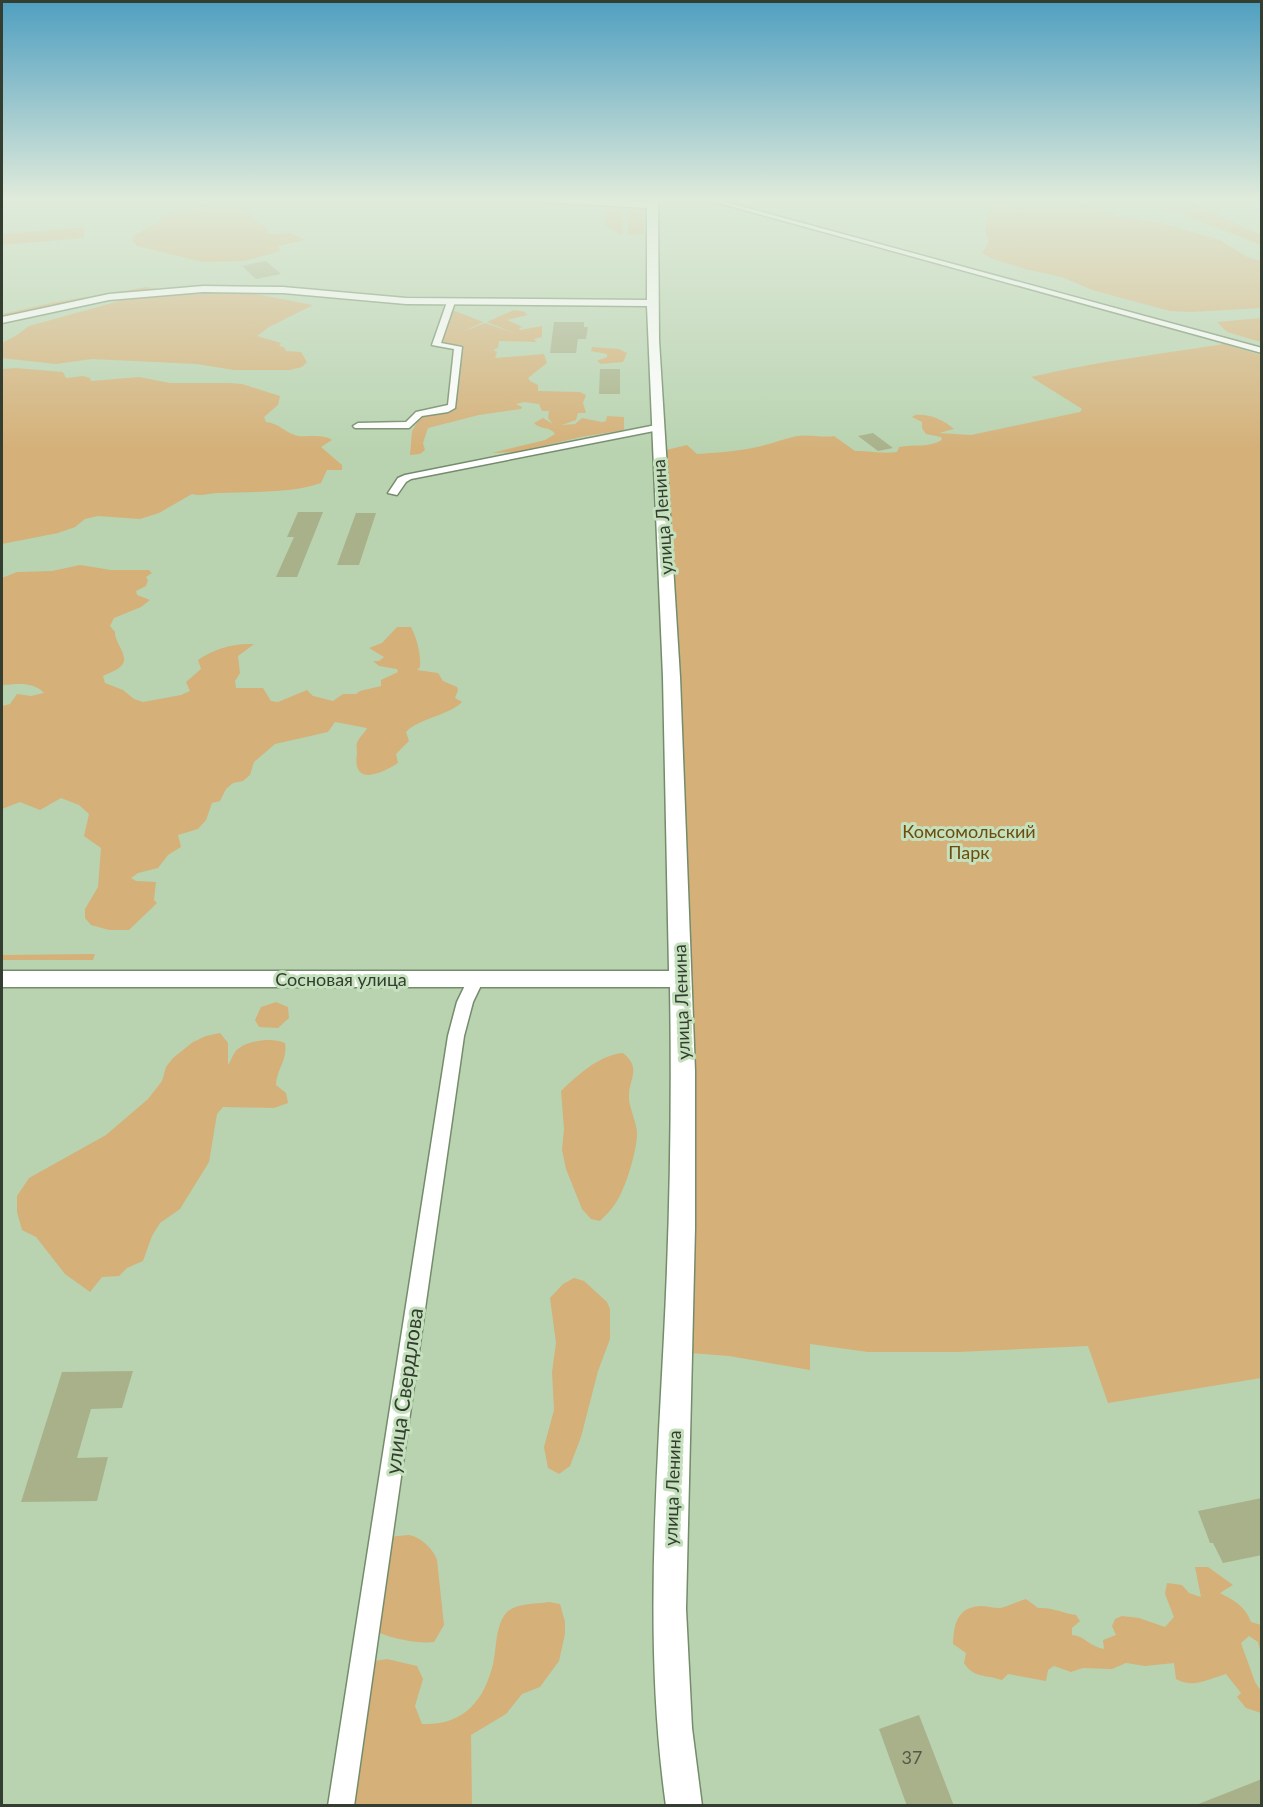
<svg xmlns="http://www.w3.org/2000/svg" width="1263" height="1807" font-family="Lato,sans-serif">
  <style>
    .green { fill: #d5b078 }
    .building { fill: #a9b18a }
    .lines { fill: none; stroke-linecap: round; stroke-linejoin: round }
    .street-casing { stroke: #748c6b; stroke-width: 3 }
    .secondary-casing { stroke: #748c6b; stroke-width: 3 }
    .street { fill: #fff; fill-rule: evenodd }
    .secondary { fill: #fff; fill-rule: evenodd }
    .labels { text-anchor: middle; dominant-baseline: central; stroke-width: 6; stroke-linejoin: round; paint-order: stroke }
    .street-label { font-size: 18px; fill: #343e30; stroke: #c5e0bc }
    .park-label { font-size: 18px; fill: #6d4c0d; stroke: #c5e0bc }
    .near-number-label { font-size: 18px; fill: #515b46 }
    .near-street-label { font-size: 21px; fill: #343e30; stroke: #c5e0bc }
  </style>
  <rect width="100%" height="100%" fill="#b9d3b0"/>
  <g class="green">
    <path d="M 178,199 L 239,199 L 242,202 L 226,207 L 249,206 L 248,210 L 255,220 L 265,226 L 269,234 L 291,233 L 305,240 L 278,246 L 280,251 L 245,261 L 203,262 L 137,246 L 132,240 L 134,235 L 161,221 L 161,216 L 168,213 L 216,207 L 183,208 L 179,205 Z"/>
    <path d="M 992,199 L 1071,199 L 1120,216 L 1161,223 L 1220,240 L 1247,257 L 1261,261 L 1261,308 L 1192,312 L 1170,311 L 1092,290 L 1062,277 L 1025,269 L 993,259 L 982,253 L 989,242 L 985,230 Z"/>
    <path d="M 1142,199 L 1186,199 L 1261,235 L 1261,245 Z"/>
    <path d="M 607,208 L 623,209 L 622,235 L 605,225 Z"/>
    <path d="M 627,209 L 644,210 L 644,234 L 628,235 Z"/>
    <path d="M 84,227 L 84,238 L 2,245 L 3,234 Z"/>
    <path d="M 147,287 L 157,289 L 78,300 L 2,317 L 2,314 L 55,302 Z"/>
    <path d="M 222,293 L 255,294 L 313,305 L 269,327 L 257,336 L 281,343 L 279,346 L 284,347 L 286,351 L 301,352 L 307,362 L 302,367 L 290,370 L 234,370 L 196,364 L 92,359 L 56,364 L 2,358 L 2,343 L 17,335 L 29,326 L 123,300 L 151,296 Z"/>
    <path d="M 452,310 L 483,322 L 462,332 L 485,323 L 517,334 L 487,322 L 514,310 L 527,312 L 524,313 L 528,315 L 507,320 L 523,327 L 519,328 L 520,330 L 542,326 L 542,337 L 534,339 L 537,342 L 499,341 L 498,348 L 493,350 L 497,352 L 495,358 L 544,354 L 547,363 L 528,378 L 530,381 L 538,385 L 538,391 L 580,392 L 586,395 L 583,403 L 586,413 L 578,413 L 576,420 L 562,425 L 575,424 L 582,418 L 602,422 L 606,421 L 607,416 L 624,417 L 624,430 L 581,437 L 518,452 L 492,453 L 545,440 L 555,434 C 550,426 540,430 534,423 L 543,418 L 553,424 L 548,418 L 549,411 L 542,411 L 539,404 L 524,402 L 516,404 L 522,407 L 521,409 L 479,415 L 428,428 L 423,443 L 425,450 L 420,454 L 410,455 L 412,431 L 420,417 L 454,407 L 463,345 L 438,344 Z"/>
    <path d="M 1261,318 L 1261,342 L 1227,332 L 1217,322 Z"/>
    <path d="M 1224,344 L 1261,355 L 1261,1378 L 1108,1403 L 1088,1346 L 958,1352 L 868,1352 L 810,1344 L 810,1370 L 729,1356 L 677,1352 L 680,1268 L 658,452 L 687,445 L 697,454 C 716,453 738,451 757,447 C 771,444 783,439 797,436 C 810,434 822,438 834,436 L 855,451 C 871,451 881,454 897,452 L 899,447 C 915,444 928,448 942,440 L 941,437 L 926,434 L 922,428 L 922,422 L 912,417 L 915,415 C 930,414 942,419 954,429 L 939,433 L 971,435 L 1080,412 L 1082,409 L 1079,407 L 1031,377 C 1094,362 1159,354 1224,344 Z"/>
    <path d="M 592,347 L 619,349 L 627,353 L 623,362 L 601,364 L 597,361 L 607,357 L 607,354 L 591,351 Z"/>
    <path d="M 16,368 L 63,372 L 66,378 L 83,376 L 90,378 L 91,381 L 139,377 L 170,383 L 229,383 L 242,384 L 280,396 L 278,405 L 264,417 L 266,422 C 279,423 285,433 298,436 C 308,437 323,434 332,440 L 321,447 L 342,465 L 342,470 L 327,470 L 321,483 C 288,494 254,491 219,493 C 209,493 202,497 192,494 L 159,513 L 140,519 L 98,516 L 85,519 L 75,527 L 58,533 L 2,544 L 2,369 Z"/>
    <path d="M 80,565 L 111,570 L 149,570 L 152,573 L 146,577 L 148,580 L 146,586 L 136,591 L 137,595 L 150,600 L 141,607 L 114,618 L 110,626 L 115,632 C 114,643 132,658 120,667 C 116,671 108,673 103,676 L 105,683 L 123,690 L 134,699 L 143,702 L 181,695 L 190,691 L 186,682 L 201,669 L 198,660 C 215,648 234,643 254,644 L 238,656 L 240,673 L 235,681 L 236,688 L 263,688 L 271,701 L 278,702 L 307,690 L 313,696 L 333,701 L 343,694 L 356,694 L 360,691 L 381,686 L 381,680 L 398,672 L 397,669 L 379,666 L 373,661 L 379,661 L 384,657 L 369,648 L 382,643 L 397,627 L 411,627 C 417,639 421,654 420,667 L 417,670 L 438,673 L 443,681 L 457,687 L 458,690 L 455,698 L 462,702 C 450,715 417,719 406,732 L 409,741 L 396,754 L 398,763 C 379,775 352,786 357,753 C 357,751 356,745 357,743 C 358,738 365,733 367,728 L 335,722 L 328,732 L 275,744 L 254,762 L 250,775 L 243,781 L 233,783 L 226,789 L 220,801 L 212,803 L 206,820 L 198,829 L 178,835 L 181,847 L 168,855 L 158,868 L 138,873 L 131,878 L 136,881 L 156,882 L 154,900 L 157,903 L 129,930 L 109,930 L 91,925 L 85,918 L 85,909 L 98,887 L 101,848 L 84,836 L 89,814 L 79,805 L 61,798 L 40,810 L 20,802 L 2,809 L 2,706 L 10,704 L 17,694 L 31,696 L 44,693 C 33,681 17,684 2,685 L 2,578 L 17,572 L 52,571 Z"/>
    <path d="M 95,954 L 93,960 L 2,960 L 2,955 Z"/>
    <path d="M 276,1002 L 288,1007 L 289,1018 L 278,1028 L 259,1027 L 255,1020 L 261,1007 Z"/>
    <path d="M 220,1033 L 228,1043 L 228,1065 C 231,1061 232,1056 235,1052 C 244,1040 273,1037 285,1043 C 288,1060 276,1070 276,1085 L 286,1093 L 288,1103 L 274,1108 L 223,1107 L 217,1114 L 209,1162 L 180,1209 L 160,1223 L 152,1236 L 143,1261 L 127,1268 L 119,1276 L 102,1277 L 90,1292 L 65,1274 L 36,1237 L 22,1230 L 17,1212 L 17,1196 L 29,1178 L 106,1135 L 148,1099 L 162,1081 L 166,1067 L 173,1058 L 193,1042 L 206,1036 Z"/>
    <path d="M 623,1053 C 642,1068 629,1079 629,1096 C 628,1104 636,1121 637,1132 C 638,1148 625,1191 615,1204 C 611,1210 605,1216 600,1221 L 591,1219 L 582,1209 L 566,1169 L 562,1150 L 564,1129 L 561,1091 C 578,1075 599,1055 623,1053 Z"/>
    <path d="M 574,1278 L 584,1281 L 607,1302 L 610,1309 L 610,1339 L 598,1371 L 581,1437 L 570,1466 L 559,1474 L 548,1468 L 544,1447 L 554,1410 L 552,1372 L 556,1343 L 550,1298 L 563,1284 Z"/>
    <path d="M 409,1535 C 421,1537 433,1549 437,1560 L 444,1625 L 434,1642 C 417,1644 388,1638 373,1630 L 387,1537 Z"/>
    <path d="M 1195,1567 L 1208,1567 L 1233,1585 L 1220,1593 C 1235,1601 1245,1606 1251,1622 L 1261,1625 L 1261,1654 L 1258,1642 L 1249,1636 L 1241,1643 L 1255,1682 L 1261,1691 L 1261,1713 L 1246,1708 L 1237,1697 L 1241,1693 L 1226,1674 C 1207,1679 1194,1689 1176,1679 L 1174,1663 L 1145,1666 L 1126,1663 L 1112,1669 L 1083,1668 L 1071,1672 L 1054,1666 L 1048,1670 L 1046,1681 L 1008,1674 L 1002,1680 C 987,1675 973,1678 964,1663 L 966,1653 L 953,1644 C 954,1625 956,1608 980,1606 C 986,1606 993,1608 999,1608 C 1004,1608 1018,1601 1026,1599 L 1038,1608 C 1052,1607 1062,1613 1076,1615 L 1080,1621 L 1072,1628 L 1072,1635 C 1085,1636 1090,1647 1104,1649 L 1103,1640 L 1116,1635 L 1112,1626 L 1115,1619 L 1122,1616 L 1139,1618 L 1165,1627 L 1174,1617 L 1165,1594 L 1167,1583 L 1182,1585 L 1189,1593 L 1201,1597 Z"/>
    <path d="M 549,1602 L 560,1604 L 565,1622 L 565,1634 L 559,1661 L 540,1687 L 522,1694 L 506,1714 L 471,1735 L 472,1805 L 329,1806 L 368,1662 L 387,1659 L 417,1666 L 423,1679 L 415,1706 L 422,1724 C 462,1726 484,1702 493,1664 C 497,1648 495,1623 508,1611 C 518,1603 537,1604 549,1602 Z"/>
  </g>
  <g class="building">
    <path d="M 266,261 L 281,274 L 256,279 L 242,266 Z"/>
    <path d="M 554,322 L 584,322 L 584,327 L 588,327 L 586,339 L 578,339 L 576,353 L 550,353 Z"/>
    <path d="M 600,369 L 620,369 L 620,394 L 599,394 Z"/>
    <path d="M 873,433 L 893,448 L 878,451 L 858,436 Z"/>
    <path d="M 298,512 L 323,512 L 297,577 L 276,577 L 294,537 L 287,537 Z"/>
    <path d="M 356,513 L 376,513 L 359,565 L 337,565 Z"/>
    <path d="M 133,1371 L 122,1408 L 91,1409 L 77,1458 L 108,1457 L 97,1501 L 21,1502 L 62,1372 Z"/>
    <path d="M 1262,1498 L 1262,1555 L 1223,1563 L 1213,1543 L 1210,1543 L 1198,1511 Z"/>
    <path d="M 919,1715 L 954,1806 L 907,1806 L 879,1729 Z"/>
    <path d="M 1262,1779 L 1262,1806 L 1196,1806 L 1196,1805 Z"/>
  </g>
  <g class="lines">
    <defs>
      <g id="street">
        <path d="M 704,199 L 714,199 L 1262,348 L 1262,353 Z"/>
        <path d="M 451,300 L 455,302 L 441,343 L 462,347 L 455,408 L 448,412 L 422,416 L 409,428 L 355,428 L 353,426 L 358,423 L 406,422 L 416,412 L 448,405 L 454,349 L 432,345 L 447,302 Z"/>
        <path d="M 656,425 L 661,428 L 659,430 L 411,479 L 406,482 L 397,495 L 388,493 L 398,478 L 405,475 Z"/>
        <path d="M 476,973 L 482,975 L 484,979 L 473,1002 L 464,1036 L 354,1806 L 328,1806 L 448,1036 L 457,1002 L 470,975 Z"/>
      </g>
      <path id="secondary" d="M 544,199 L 648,202 L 649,199 L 658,199 L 659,340 L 680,677 L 695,1071 L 695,1228 L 686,1609 L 692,1728 L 702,1806 L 666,1806 C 644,1650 656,1492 664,1336 C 670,1219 672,1104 670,987 L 2,987 L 2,971 L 669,971 L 663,677 L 647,306 L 406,304 L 283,293 L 203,292 L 109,300 L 2,323 L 2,317 L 109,294 L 203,286 L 283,287 L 406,298 L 647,300 L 647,208 L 548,202 Z"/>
    </defs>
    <use href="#street" class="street-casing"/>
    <use href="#secondary" class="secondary-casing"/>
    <use href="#street" class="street"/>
    <use href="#secondary" class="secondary"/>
  </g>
  <linearGradient id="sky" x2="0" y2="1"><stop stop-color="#4f9fc0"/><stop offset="0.44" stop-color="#e0ebdb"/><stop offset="1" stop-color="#e0ebdb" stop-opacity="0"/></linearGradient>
  <rect width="1263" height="452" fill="url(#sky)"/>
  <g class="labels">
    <g class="street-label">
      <text transform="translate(662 517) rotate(-94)">улица Ленина</text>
      <text x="341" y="979">Сосновая улица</text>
      <text transform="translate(681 1002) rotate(-92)">улица Ленина</text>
      <text transform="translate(672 1488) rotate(-88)">улица Ленина</text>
    </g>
    <g class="park-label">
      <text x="969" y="831">Комсомольский<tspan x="969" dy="21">Парк</tspan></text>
    </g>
    <g class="near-number-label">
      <text x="912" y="1757">37</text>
    </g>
    <g class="near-street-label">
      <text transform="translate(403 1391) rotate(-82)">улица Свердлова</text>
    </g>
  </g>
  <rect width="1263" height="1807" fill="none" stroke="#343e30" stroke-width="6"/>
</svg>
